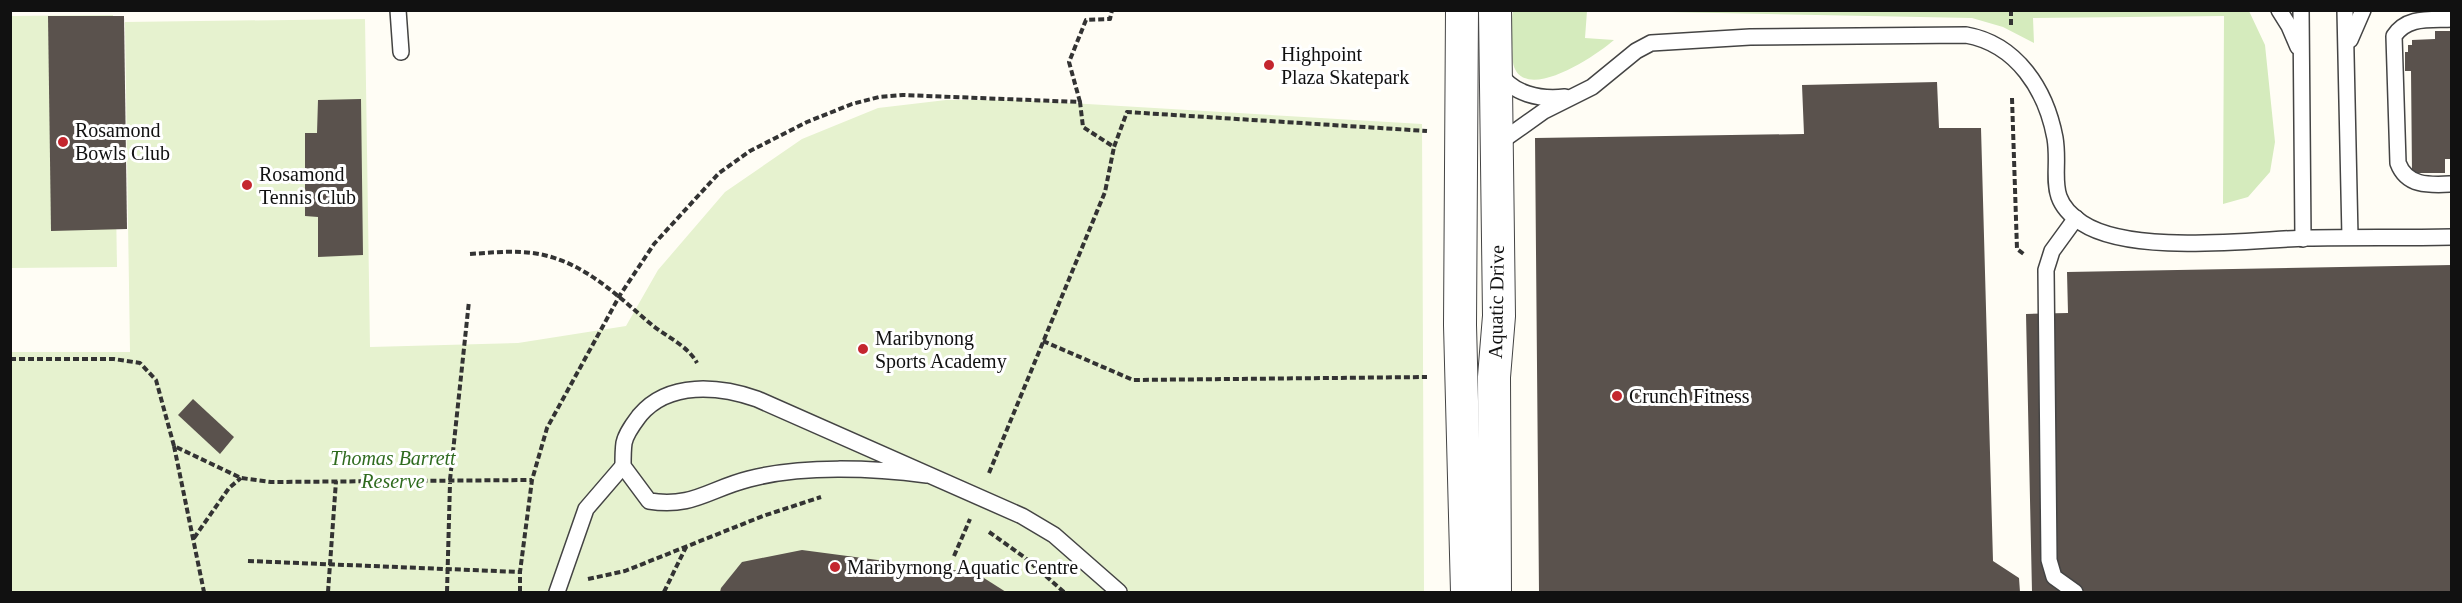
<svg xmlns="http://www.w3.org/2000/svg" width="2462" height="603" font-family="'Times New Roman',serif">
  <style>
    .green { fill: #d5ebbd }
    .pitch { fill: #e6f2cf }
    .building { fill: #5a524d }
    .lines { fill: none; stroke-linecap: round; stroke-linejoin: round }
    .lane-casing { stroke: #444; stroke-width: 18 }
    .street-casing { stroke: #444; stroke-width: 34 }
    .path { stroke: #333; stroke-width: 4; stroke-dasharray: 6 3; stroke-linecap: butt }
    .lane { stroke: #fff; stroke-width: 15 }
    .street { stroke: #fff; stroke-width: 32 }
    .poi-dot { fill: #c4262e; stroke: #fff; stroke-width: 2 }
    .labels { text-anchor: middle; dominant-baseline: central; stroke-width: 6; stroke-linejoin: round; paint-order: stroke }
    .poi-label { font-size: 20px; fill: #111; stroke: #fff; text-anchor: start }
    .street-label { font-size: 20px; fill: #111; stroke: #fff }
    .park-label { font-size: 20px; font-style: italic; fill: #2f6b1f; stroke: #fff }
  </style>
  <rect width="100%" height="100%" fill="#fffdf5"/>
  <g class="green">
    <path d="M 1513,11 L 1587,11 L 1585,38 L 1614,40 C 1597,55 1533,98 1516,71 C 1511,63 1513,52 1512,43 C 1512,32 1511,21 1513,11 Z"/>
    <path d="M 1617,11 L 2249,11 L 2265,45 L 2275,142 L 2270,172 L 2248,197 L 2223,204 L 2224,16 L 2033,18 L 2034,43 L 2003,27 L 1972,18 Z"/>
  </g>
  <g class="pitch">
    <path d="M 113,15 L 117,267 L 11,268 L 11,16 Z"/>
    <path d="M 365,19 L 370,347 L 518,343 L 626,326 L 658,270 L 725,192 L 802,139 L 878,108 L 946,100 L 1020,100 L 1422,124 L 1424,592 L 11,592 L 11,352 L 130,352 L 125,22 Z"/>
  </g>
  <g class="building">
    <path d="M 48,16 L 124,16 L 127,229 L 51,231 Z"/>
    <path d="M 2435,31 L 2452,31 L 2452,159 L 2445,159 L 2445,173 L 2412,173 L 2411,71 L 2405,71 L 2405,52 L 2408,52 L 2408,45 L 2412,45 L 2412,40 L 2435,39 Z"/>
    <path d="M 1937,82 L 1939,128 L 1981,128 L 1993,561 L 2019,578 L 2020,592 L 1539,592 L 1535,138 L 1804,134 L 1802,85 Z"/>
    <path d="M 361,99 L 363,255 L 318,257 L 318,217 L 305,216 L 305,133 L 317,133 L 318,100 Z"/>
    <path d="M 2452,265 L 2452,592 L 2032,592 L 2026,314 L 2068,313 L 2067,272 Z"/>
    <path d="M 193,399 L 234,437 L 220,454 L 178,415 Z"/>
    <path d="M 802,550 L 976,573 L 1006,592 L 720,592 L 721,588 L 742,562 Z"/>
  </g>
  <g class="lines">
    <defs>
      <g id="lane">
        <path d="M 398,10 L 401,52"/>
        <path d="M 2279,10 L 2289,26 L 2298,47"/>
        <path d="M 2301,10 L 2303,239"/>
        <path d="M 2345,10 L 2350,237"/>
        <path d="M 2452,19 C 2430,20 2407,16 2394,36 L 2398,163 C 2407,187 2430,185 2452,184"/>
        <path d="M 2350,40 L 2363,10"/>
        <path d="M 1499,72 C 1512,94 1540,100 1565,97"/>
        <path d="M 1500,146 L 1506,138 L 1544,111 L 1592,87 L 1636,51 L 1651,43 L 1750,37 L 1966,35 C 2017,44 2046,90 2055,138 C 2061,174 2044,198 2082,223 C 2131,255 2248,240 2306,238 C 2355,237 2403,238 2452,237"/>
        <path d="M 927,475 C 873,468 802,465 749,479 C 709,489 693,508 649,501 L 623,466 C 623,459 623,450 624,443 C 626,433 634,423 640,415 C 669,381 719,386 757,399 L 1022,516 L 1054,535 L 1119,592"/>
        <path d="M 557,592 L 586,509 L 623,466"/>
        <path d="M 2075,592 L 2054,577 L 2049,560 L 2046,270 L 2052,251 L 2076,218"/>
      </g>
      <g id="street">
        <path d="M 1462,10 L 1460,325 L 1467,592"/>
        <path d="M 1495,592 L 1494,377 L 1499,316 L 1495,10"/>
      </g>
    </defs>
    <use href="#lane" class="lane-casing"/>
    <use href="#street" class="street-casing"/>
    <g class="path">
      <path d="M 52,10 L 278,10"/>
      <path d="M 2011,25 L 2011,10"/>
      <path d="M 2012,98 L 2017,249 L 2025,255"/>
      <path d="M 1080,102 L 1069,62 L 1086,20 L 1110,19 L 1112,10"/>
      <path d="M 470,254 C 487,253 505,251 521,252 C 576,254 613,292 652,325 C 667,337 688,346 697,363"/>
      <path d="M 1043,341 L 1133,380 L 1427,377"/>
      <path d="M 10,359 L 114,359 L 140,363 L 156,380 L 174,446 L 241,478 L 271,482 L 532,480"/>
      <path d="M 174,446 L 204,592"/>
      <path d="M 989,473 L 1105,192 L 1114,147"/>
      <path d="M 450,480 L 469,301"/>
      <path d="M 989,532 L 1024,557 L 1064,592"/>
      <path d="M 194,538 L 229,488 L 241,478"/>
      <path d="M 954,556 L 970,519"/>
      <path d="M 248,561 L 520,572"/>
      <path d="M 588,579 L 625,571 L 763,516 L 821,497"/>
      <path d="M 328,592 L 336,481"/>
      <path d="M 447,592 L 450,483"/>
      <path d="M 520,592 L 520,572 L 532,480 L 547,428 L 620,295 L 654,244 L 719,173 L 750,151 L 807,122 L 852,104 L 879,97 L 903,95 L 1080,102 L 1083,127 L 1114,147 L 1127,112 L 1427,131"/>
      <path d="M 664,592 L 686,547"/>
    </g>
    <use href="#lane" class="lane"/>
    <use href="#street" class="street"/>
  </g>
  <g class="poi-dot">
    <circle cx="1269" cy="65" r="6"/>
    <circle cx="63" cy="142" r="6"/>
    <circle cx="247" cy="185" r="6"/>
    <circle cx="863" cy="349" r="6"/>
    <circle cx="1617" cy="396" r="6"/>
    <circle cx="835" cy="567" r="6"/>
  </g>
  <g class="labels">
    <g class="poi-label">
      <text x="1281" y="54">Highpoint<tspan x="1281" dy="23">Plaza Skatepark</tspan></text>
      <text x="75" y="130">Rosamond<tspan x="75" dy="23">Bowls Club</tspan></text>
      <text x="259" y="174">Rosamond<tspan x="259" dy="23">Tennis Club</tspan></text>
      <text x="875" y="338">Maribynong<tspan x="875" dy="23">Sports Academy</tspan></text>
      <text x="1629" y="396">Crunch Fitness</text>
      <text x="847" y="567">Maribyrnong Aquatic Centre</text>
    </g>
    <g class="street-label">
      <text transform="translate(1496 302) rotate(-89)">Aquatic Drive</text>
    </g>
    <g class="park-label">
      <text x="393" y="458">Thomas Barrett<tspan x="393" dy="23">Reserve</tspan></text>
    </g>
  </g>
  <rect width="2462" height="603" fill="none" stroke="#111111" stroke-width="24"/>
</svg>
